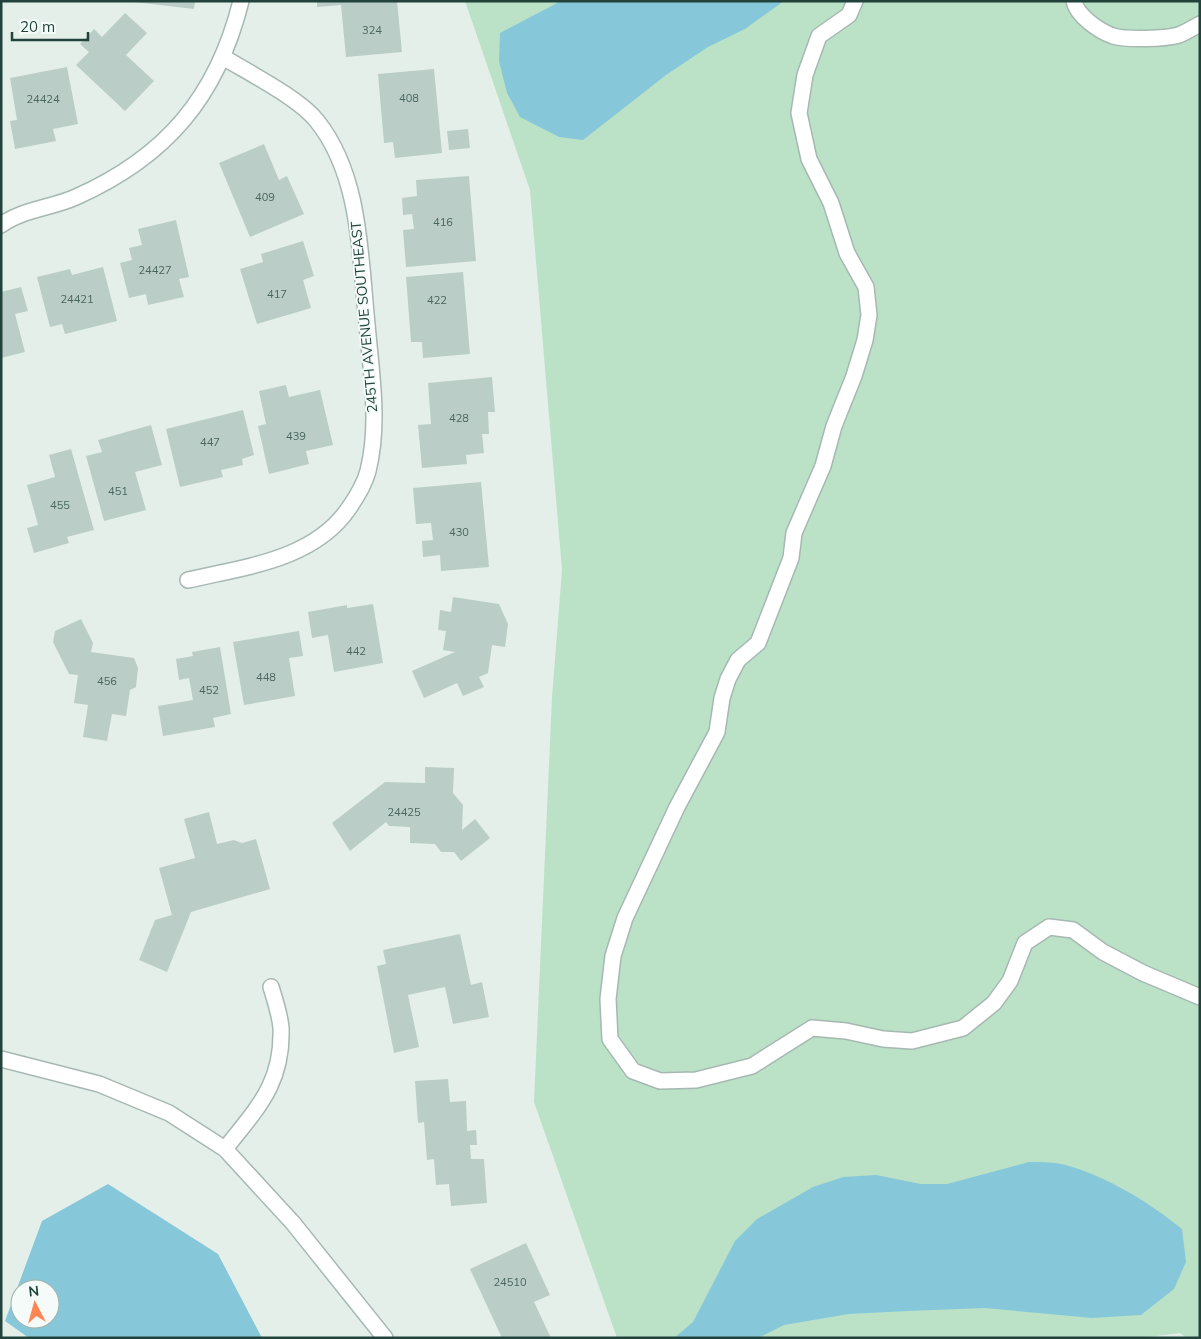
<svg xmlns="http://www.w3.org/2000/svg" width="1201" height="1339" font-family="Mulish,sans-serif">
  <style>
    .green { fill: #bbe2c7 }
    .water { fill: #86c8d9; fill-rule: evenodd }
    .building { fill: #bbcdc7 }
    .lines { fill: none; stroke-linecap: round; stroke-linejoin: round }
    .minor-casing { stroke: #a6b8b2; stroke-width: 18 }
    .minor { stroke: #fff; stroke-width: 15 }
    .labels { text-anchor: middle; dominant-baseline: central; stroke-width: 4; stroke-linejoin: round; paint-order: stroke }
    .number-label { font-size: 11px; fill: #48665e }
    .street-label { font-size: 14px; fill: #21433b; stroke: #f5fbf8 }
  </style>
  <rect width="100%" height="100%" fill="#e4efea"/>
  <path class="green" d="M 465,1 L 1200,1 L 1200,1338 L 1187,1338 L 1180,1333 L 1141,1338 L 617,1338 L 534,1102 L 552,697 L 562,570 L 530,190 Z"/>
  <g class="water">
    <path d="M 561,1 L 784,1 L 745,29 L 708,47 L 666,75 L 583,140 L 559,137 L 520,117 L 507,93 L 499,61 L 500,33 Z"/>
    <path d="M 1029,1162 C 1038,1162 1047,1162 1056,1163 C 1099,1171 1149,1202 1182,1229 L 1186,1262 L 1174,1289 L 1141,1315 L 1092,1318 L 985,1308 L 908,1311 L 849,1314 L 784,1325 L 758,1338 L 674,1338 L 693,1322 L 735,1241 L 757,1219 L 813,1187 L 843,1177 L 876,1175 L 921,1184 L 947,1184 Z"/>
    <path d="M 108,1184 L 218,1254 L 262,1338 L 29,1338 L 5,1321 L 42,1221 ZM 20,1289 L 50,1289 L 50,1319 L 20,1319 Z"/>
  </g>
  <g class="building">
    <path d="M 126,1 L 195,1 L 194,9 Z"/>
    <path d="M 317,1 L 397,1 L 402,52 L 346,57 L 341,5 L 317,7 Z"/>
    <path d="M 125,13 L 147,33 L 126,55 L 154,81 L 125,111 L 76,65 L 89,52 L 80,44 L 94,29 L 102,37 Z"/>
    <path d="M 67,67 L 78,124 L 53,129 L 56,141 L 15,149 L 10,121 L 17,120 L 10,78 Z"/>
    <path d="M 434,69 L 442,153 L 395,158 L 393,142 L 384,143 L 378,74 Z"/>
    <path d="M 468,129 L 470,148 L 449,150 L 447,131 Z"/>
    <path d="M 264,144 L 279,180 L 287,176 L 304,214 L 250,237 L 219,163 Z"/>
    <path d="M 469,176 L 476,261 L 406,267 L 403,230 L 414,229 L 412,214 L 403,215 L 402,198 L 417,196 L 416,180 Z"/>
    <path d="M 176,220 L 189,277 L 179,279 L 184,297 L 148,305 L 146,294 L 129,298 L 120,263 L 132,260 L 129,248 L 142,245 L 138,229 Z"/>
    <path d="M 303,241 L 314,276 L 303,280 L 311,308 L 257,324 L 240,269 L 263,262 L 261,254 Z"/>
    <path d="M 103,267 L 117,321 L 65,334 L 62,324 L 50,327 L 37,277 L 70,269 L 72,275 Z"/>
    <path d="M 463,272 L 470,354 L 423,358 L 422,342 L 411,342 L 406,277 Z"/>
    <path d="M 21,287 L 28,311 L 15,314 L 25,352 L 1,358 L 1,292 Z"/>
    <path d="M 492,377 L 495,412 L 488,412 L 489,434 L 482,434 L 484,453 L 466,455 L 467,464 L 422,468 L 418,425 L 431,424 L 428,383 Z"/>
    <path d="M 286,385 L 289,397 L 320,390 L 333,445 L 306,451 L 309,464 L 269,474 L 258,426 L 266,424 L 259,391 Z"/>
    <path d="M 243,410 L 254,455 L 242,459 L 243,465 L 221,470 L 223,477 L 180,487 L 166,429 Z"/>
    <path d="M 151,425 L 162,465 L 135,472 L 146,510 L 104,521 L 86,456 L 102,452 L 98,440 Z"/>
    <path d="M 71,449 L 94,530 L 67,537 L 69,543 L 34,553 L 27,528 L 38,525 L 27,485 L 55,477 L 49,455 Z"/>
    <path d="M 481,482 L 489,567 L 441,571 L 440,555 L 423,557 L 422,541 L 433,540 L 431,523 L 416,524 L 413,488 Z"/>
    <path d="M 453,597 L 499,604 L 508,624 L 505,647 L 492,645 L 488,673 L 479,677 L 484,687 L 463,696 L 457,683 L 424,698 L 412,671 L 455,652 L 443,650 L 446,631 L 438,630 L 440,610 L 451,612 Z"/>
    <path d="M 373,604 L 383,663 L 334,672 L 328,635 L 312,638 L 308,612 L 347,605 L 347,608 Z"/>
    <path d="M 81,619 L 93,643 L 91,652 L 134,658 L 138,668 L 136,687 L 130,690 L 126,716 L 112,714 L 107,741 L 83,737 L 88,705 L 74,703 L 78,675 L 69,674 L 53,642 L 55,631 Z"/>
    <path d="M 299,631 L 303,656 L 289,658 L 295,696 L 244,705 L 233,642 Z"/>
    <path d="M 220,647 L 231,714 L 213,718 L 215,727 L 163,736 L 158,706 L 193,700 L 189,678 L 179,680 L 176,659 L 193,656 L 192,652 Z"/>
    <path d="M 425,767 L 454,768 L 453,793 L 463,805 L 462,830 L 475,819 L 490,838 L 461,861 L 454,852 L 441,852 L 435,844 L 410,843 L 410,827 L 389,826 L 386,822 L 350,851 L 332,823 L 385,782 L 425,783 Z"/>
    <path d="M 209,812 L 217,844 L 234,840 L 242,843 L 256,839 L 270,889 L 191,912 L 167,972 L 139,960 L 155,920 L 172,915 L 159,868 L 195,858 L 184,819 Z"/>
    <path d="M 460,934 L 471,985 L 482,982 L 489,1017 L 453,1024 L 445,987 L 408,995 L 419,1047 L 394,1053 L 377,966 L 386,964 L 383,950 Z"/>
    <path d="M 448,1079 L 450,1102 L 466,1101 L 467,1131 L 476,1130 L 477,1145 L 470,1145 L 471,1159 L 484,1159 L 487,1203 L 451,1206 L 449,1184 L 436,1185 L 434,1159 L 427,1160 L 424,1122 L 418,1123 L 415,1081 Z"/>
    <path d="M 526,1243 L 550,1295 L 534,1302 L 551,1338 L 502,1338 L 470,1269 Z"/>
  </g>
  <g class="lines">
    <defs>
      <g id="minor">
        <path d="M 855,1 L 849,15 L 819,36 L 805,75 L 799,113 L 809,159 L 831,203 L 847,253 L 866,287 L 869,315 L 865,340 L 854,376 L 834,426 L 823,466 L 794,533 L 791,558 L 758,643 L 738,660 L 728,679 L 722,698 L 717,732 L 677,807 L 625,918 L 613,956 L 608,999 L 610,1039 L 633,1071 L 660,1081 L 696,1080 L 752,1066 L 812,1028 L 846,1031 L 883,1039 L 912,1041 L 963,1028 L 994,1003 L 1010,981 L 1025,943 L 1049,927 L 1073,930 L 1103,952 L 1143,973 L 1200,997"/>
        <path d="M 1074,1 C 1077,16 1099,31 1113,36 C 1126,40 1165,39 1179,35 C 1186,32 1193,28 1200,24"/>
        <path d="M 1,225 C 23,209 52,208 76,197 C 166,157 217,97 241,1"/>
        <path d="M 188,580 C 244,567 314,560 349,508 C 356,498 365,482 368,471 C 380,423 371,372 367,324 C 360,257 361,176 317,121 C 299,98 249,73 223,57"/>
        <path d="M 1,1059 L 99,1084 L 169,1113 L 225,1149 L 293,1223 L 385,1338"/>
        <path d="M 225,1149 C 257,1108 283,1084 281,1028 C 280,1015 275,1000 271,987"/>
      </g>
    </defs>
    <use href="#minor" class="minor-casing"/>
    <use href="#minor" class="minor"/>
  </g>
  <g class="labels">
    <g class="number-label">
      <text x="372" y="30">324</text>
      <text x="409" y="98">408</text>
      <text x="43" y="99">24424</text>
      <text x="265" y="197">409</text>
      <text x="443" y="222">416</text>
      <text x="155" y="270">24427</text>
      <text x="277" y="294">417</text>
      <text x="77" y="299">24421</text>
      <text x="437" y="300">422</text>
      <text x="459" y="418">428</text>
      <text x="296" y="436">439</text>
      <text x="210" y="442">447</text>
      <text x="118" y="491">451</text>
      <text x="60" y="505">455</text>
      <text x="459" y="532">430</text>
      <text x="356" y="651">442</text>
      <text x="266" y="677">448</text>
      <text x="107" y="681">456</text>
      <text x="209" y="690">452</text>
      <text x="404" y="812">24425</text>
      <text x="510" y="1282">24510</text>
    </g>
    <g class="street-label">
      <text transform="translate(364 317) rotate(-95)">245TH AVENUE SOUTHEAST</text>
    </g>
  </g>
  <rect width="1201" height="1339" fill="none" stroke="#21433b" stroke-width="5"/>
  <g transform="translate(35 1304) rotate(354)"><circle r="24" fill="#f5fbf8" stroke="#a0b1ac"/>
  <path d="M0-4L9 19L0 12L-9 19Z" fill="#ff8552"/>
  <text y="-8" font-size="14" font-weight="bold" text-anchor="middle" fill="#21433b">N</text>
  </g>
  <path d="M12 32v8h76v-8" fill="none" stroke="#21433b" stroke-width="2.5"/>
  <text x="20" y="32" font-size="15" fill="#21433b" stroke="#f5fbf8" stroke-width="4" paint-order="stroke">20 m</text>
</svg>
